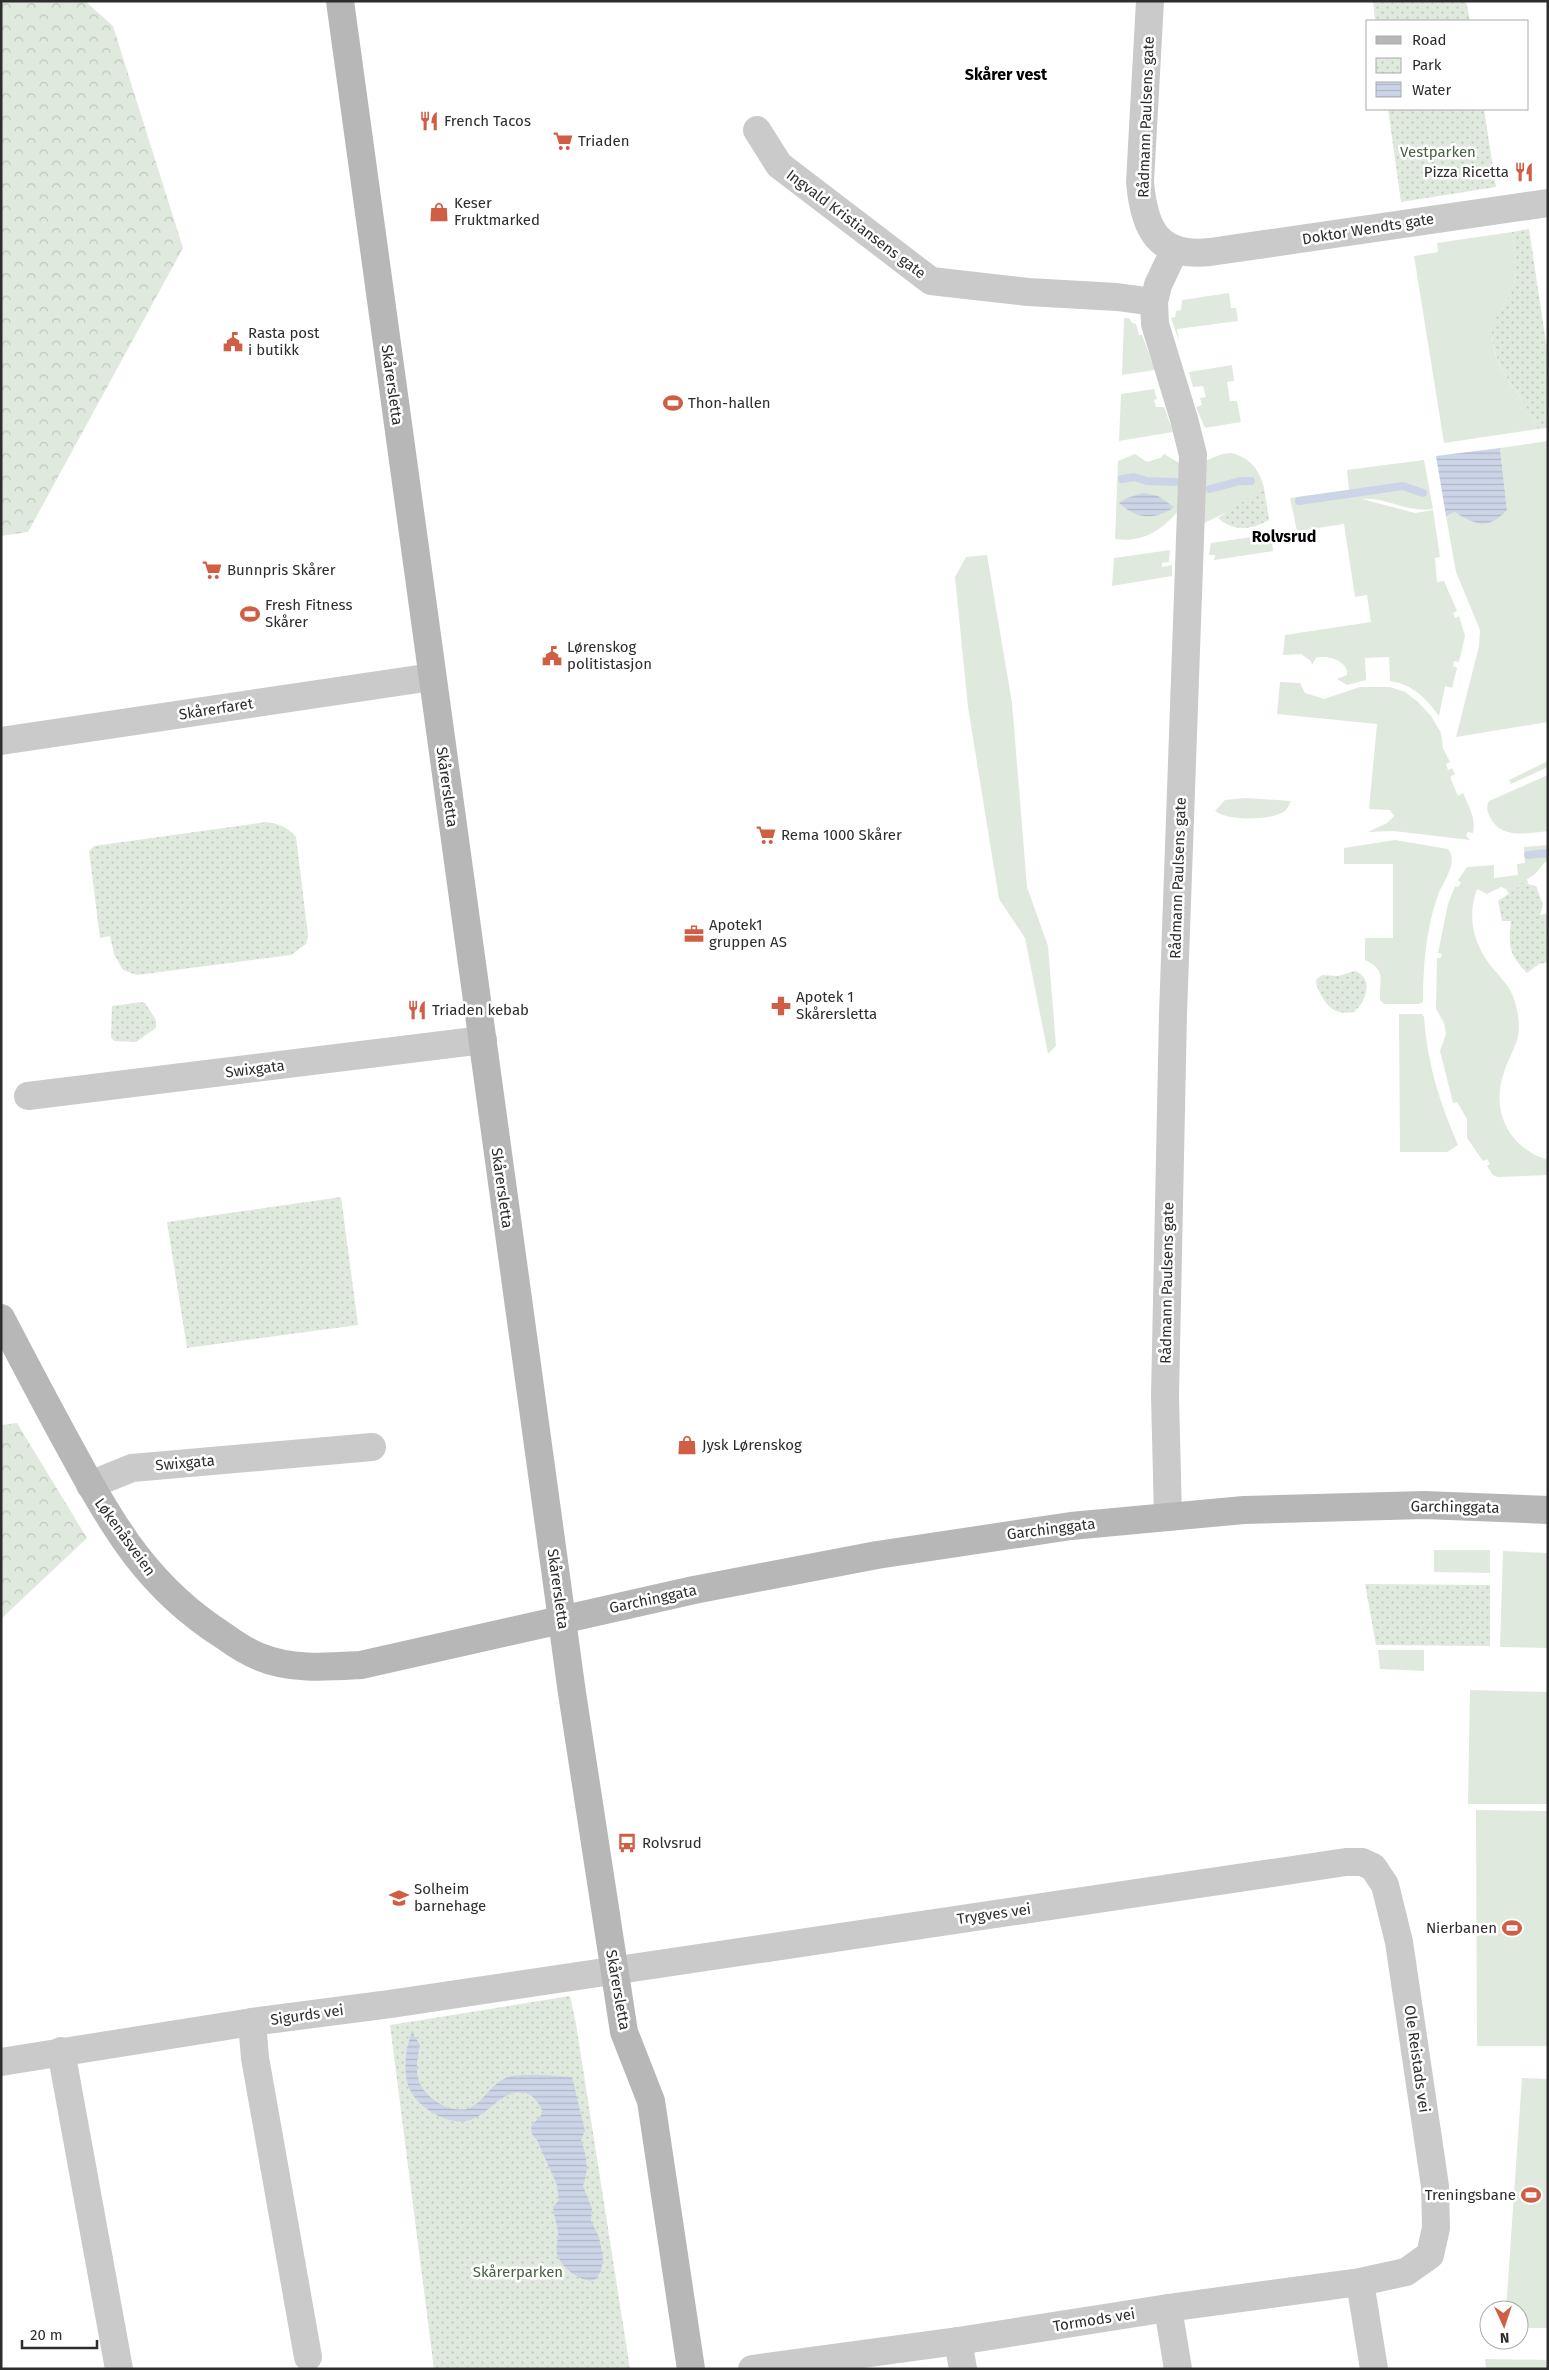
<svg xmlns="http://www.w3.org/2000/svg" width="1549" height="2370" font-family="'Fira Sans',sans-serif">
  <style>
    .green { fill: #e0e9dd }
    .forest { fill: url(#forest-crowns) }
    .park { fill: url(#park-dots) }
    .water { fill: url(#water-rules) }
    .lines { fill: none; stroke-linecap: round; stroke-linejoin: round }
    .stream { stroke: #cbd5e7; stroke-width: 8 }
    .street { stroke: #cacaca; stroke-width: 28 }
    .secondary { stroke: #b7b7b7; stroke-width: 28 }
    .labels { text-anchor: middle; dominant-baseline: central; stroke-width: 5; stroke-linejoin: round; paint-order: stroke }
    .street-label { font-size: 15px; fill: #2d2d2d; stroke: #fff }
    .poi-label { font-size: 15px; fill: #2d2d2d; stroke: #fff; text-anchor: start }
    .park-label { font-size: 15px; fill: #486340; stroke: #fff }
    .neighbourhood-label { font-size: 16px; font-weight: bold; fill: #000; stroke: #fff }
  </style>
  <defs>
    <pattern id="forest-crowns" width="20" height="18" patternUnits="userSpaceOnUse" patternTransform="scale(1.25)"><rect width="20" height="18" fill="#e0e9dd"/><path d="M2 6a3 3 0 1 1 6 0M12 15a3 3 0 1 1 6 0" fill="none" stroke="#c0c8be"/></pattern>
    <pattern id="park-dots" width="8" height="8" patternUnits="userSpaceOnUse" patternTransform="scale(1.25)"><rect width="8" height="8" fill="#e0e9dd"/><path d="M2 2h.1M6 6h.1" fill="none" stroke="#c0c8be" stroke-width="1.8" stroke-linecap="round"/></pattern>
    <pattern id="water-rules" width="6" height="5" patternUnits="userSpaceOnUse" patternTransform="scale(1.25)"><rect width="6" height="5" fill="#cbd5e7"/><path d="M0 2.5h6" fill="none" stroke="#afb7c6"/></pattern>
  </defs>
  <rect width="100%" height="100%" fill="#fff"/>
  <g class="green">
    <path d="M 1512,232 C 1515,252 1520,273 1511,292 C 1505,306 1492,317 1492,333 C 1491,371 1526,397 1538,429 L 1444,443 L 1414,256 L 1438,252 L 1437,243 Z"/>
    <path d="M 1229,293 L 1231,308 L 1236,308 L 1238,321 L 1177,329 L 1179,341 L 1171,318 L 1175,317 L 1176,311 L 1181,310 L 1182,300 Z"/>
    <path d="M 1124,318 L 1129,318 L 1132,323 L 1136,324 L 1139,335 L 1142,335 L 1155,370 L 1122,375 Z"/>
    <path d="M 1232,365 L 1234,381 L 1227,382 L 1230,401 L 1237,401 L 1241,422 L 1205,428 L 1196,407 L 1202,405 L 1200,398 L 1206,397 L 1203,386 L 1193,387 L 1189,372 Z"/>
    <path d="M 1154,389 L 1157,399 L 1154,400 L 1156,407 L 1164,407 L 1173,432 L 1119,441 L 1121,394 Z"/>
    <path d="M 1548,441 L 1548,722 L 1456,737 L 1479,646 L 1480,630 L 1456,572 L 1446,516 L 1455,512 L 1507,510 L 1500,448 Z"/>
    <path d="M 1231,453 C 1249,457 1260,470 1264,488 L 1234,509 L 1202,524 L 1205,461 L 1222,454 Z"/>
    <path d="M 1135,454 L 1147,462 L 1160,458 L 1164,454 L 1181,464 L 1178,511 C 1161,531 1142,543 1115,539 L 1118,461 Z"/>
    <path d="M 1424,460 L 1433,509 C 1407,513 1387,497 1362,499 L 1415,513 L 1433,510 L 1440,557 L 1435,558 L 1437,582 L 1444,581 L 1457,611 L 1453,613 L 1455,618 L 1459,616 L 1465,636 L 1459,662 L 1454,661 L 1453,666 L 1457,668 L 1452,688 L 1445,686 L 1439,716 C 1426,698 1412,684 1390,681 L 1389,657 L 1365,658 L 1366,680 L 1347,685 L 1337,679 L 1347,675 C 1349,661 1327,654 1316,658 L 1312,665 L 1311,661 L 1301,654 L 1283,655 L 1285,635 L 1371,622 L 1367,595 L 1355,597 L 1344,524 L 1297,531 L 1290,498 L 1349,490 L 1347,470 Z"/>
    <path d="M 1271,534 L 1273,551 L 1214,560 L 1215,555 L 1209,555 L 1211,543 Z"/>
    <path d="M 1170,550 L 1169,562 L 1162,563 L 1162,567 L 1172,565 L 1172,576 L 1112,586 L 1114,558 Z"/>
    <path d="M 987,555 L 1012,703 L 1027,887 L 1048,946 L 1056,1046 L 1048,1054 L 1025,938 L 999,899 L 968,707 L 955,577 L 966,557 Z"/>
    <path d="M 1280,682 L 1300,683 L 1305,693 L 1324,699 L 1360,687 L 1390,687 L 1405,692 L 1418,702 L 1431,716 L 1441,733 L 1443,748 L 1450,762 L 1446,764 L 1448,770 L 1452,768 L 1455,774 L 1450,777 L 1458,796 L 1463,793 C 1469,807 1476,818 1473,833 L 1468,832 L 1466,836 L 1470,840 L 1394,831 L 1368,832 L 1387,823 L 1394,816 L 1390,810 L 1369,809 L 1377,724 L 1277,714 Z"/>
    <path d="M 1548,761 L 1548,767 L 1511,784 L 1509,780 Z"/>
    <path d="M 1548,775 L 1548,831 C 1527,833 1501,840 1490,817 C 1487,811 1486,807 1489,801 Z"/>
    <path d="M 1246,798 L 1291,801 C 1289,804 1288,809 1285,811 C 1272,821 1227,821 1215,811 L 1225,800 Z"/>
    <path d="M 1395,840 L 1448,849 C 1459,862 1443,882 1438,895 C 1426,928 1423,967 1423,1002 L 1419,1004 L 1384,1004 L 1380,1000 C 1379,980 1387,970 1365,960 L 1365,938 L 1393,938 L 1393,864 L 1344,864 L 1344,848 Z"/>
    <path d="M 1548,845 L 1548,861 L 1545,862 L 1534,875 L 1527,879 L 1528,884 L 1520,882 L 1518,887 L 1509,894 L 1506,889 L 1501,887 L 1487,894 L 1477,889 C 1467,916 1473,942 1490,965 C 1500,977 1511,987 1515,1002 C 1526,1042 1511,1046 1502,1079 C 1492,1116 1513,1150 1548,1160 L 1548,1175 L 1498,1177 L 1493,1175 L 1487,1166 L 1490,1164 L 1487,1159 L 1483,1161 L 1467,1138 L 1467,1119 L 1457,1102 L 1453,1103 L 1440,1051 L 1446,1034 L 1444,1023 L 1436,1009 L 1437,958 L 1441,958 L 1442,954 L 1438,953 L 1448,904 L 1455,886 L 1458,887 L 1461,883 L 1458,880 L 1467,867 L 1494,865 L 1494,878 L 1518,875 L 1517,864 L 1525,863 L 1524,847 Z"/>
    <path d="M 1399,1014 L 1422,1014 L 1424,1017 C 1427,1063 1440,1104 1458,1145 L 1447,1152 L 1400,1152 Z"/>
    <path d="M 1434,1550 L 1490,1550 L 1490,1573 L 1434,1572 Z"/>
    <path d="M 1503,1551 L 1548,1553 L 1548,1648 L 1500,1647 Z"/>
    <path d="M 1378,1650 L 1424,1650 L 1424,1671 L 1380,1669 Z"/>
    <path d="M 1470,1690 L 1548,1692 L 1548,1804 L 1468,1804 Z"/>
    <path d="M 1476,1810 L 1548,1811 L 1548,2046 L 1477,2046 Z"/>
    <path d="M 1522,2078 L 1548,2079 L 1548,2328 L 1519,2328 L 1519,2310 L 1506,2310 Z"/>
    <path d="M 1485,2359 L 1548,2360 L 1548,2369 L 1486,2369 Z"/>
  </g>
  <g class="forest">
    <path d="M 1,1 L 85,1 L 113,26 L 183,248 L 28,532 L 1,536 Z"/>
    <path d="M 17,1423 L 87,1538 L 1,1619 L 1,1425 Z"/>
  </g>
  <g class="park">
    <path d="M 1373,1 L 1466,1 L 1470,21 L 1375,21 Z"/>
    <path d="M 1388,109 L 1484,109 L 1496,187 L 1401,202 Z"/>
    <path d="M 1529,229 L 1548,356 L 1548,428 L 1538,429 C 1525,396 1492,371 1492,333 C 1491,317 1505,306 1511,292 C 1520,273 1515,252 1512,232 Z"/>
    <path d="M 1264,488 L 1269,520 C 1251,530 1234,532 1218,518 Z"/>
    <path d="M 266,822 C 279,824 288,827 296,837 L 308,935 L 306,944 L 291,955 L 137,975 L 123,970 L 114,954 L 110,936 L 100,938 L 89,851 L 94,846 Z"/>
    <path d="M 1520,882 L 1536,886 L 1543,905 L 1540,915 L 1548,913 L 1548,962 L 1539,964 L 1527,973 C 1509,955 1508,946 1511,921 L 1502,921 L 1498,901 L 1518,887 Z"/>
    <path d="M 1355,971 C 1374,978 1367,1001 1354,1012 C 1338,1015 1329,1010 1321,995 C 1319,990 1316,986 1316,980 L 1322,975 L 1338,976 Z"/>
    <path d="M 141,1002 L 145,1003 L 156,1020 L 156,1028 L 136,1042 L 114,1041 L 111,1037 L 112,1006 Z"/>
    <path d="M 341,1197 L 358,1325 L 187,1348 L 167,1222 Z"/>
    <path d="M 1365,1584 L 1490,1585 L 1490,1646 L 1376,1645 Z"/>
    <path d="M 570,1996 L 576,2024 L 630,2369 L 434,2369 L 390,2025 Z"/>
  </g>
  <g class="water">
    <path d="M 1500,448 L 1507,510 C 1489,530 1474,525 1455,512 L 1446,516 L 1436,456 Z"/>
    <path d="M 1143,493 L 1158,496 L 1174,507 C 1155,521 1136,519 1119,503 L 1127,498 Z"/>
    <path d="M 412,2032 L 420,2045 C 413,2074 416,2091 444,2106 C 450,2109 463,2111 470,2108 C 484,2101 492,2083 506,2078 C 519,2072 556,2076 572,2077 L 585,2131 L 581,2140 C 587,2157 589,2170 583,2186 L 592,2209 L 591,2221 L 599,2237 L 603,2257 L 601,2271 L 595,2280 C 582,2283 565,2270 559,2259 C 554,2251 558,2243 558,2235 C 558,2226 554,2217 553,2207 L 559,2200 L 557,2185 L 537,2140 L 532,2134 L 531,2126 L 543,2113 C 540,2105 535,2096 526,2093 C 501,2087 489,2117 466,2121 C 444,2124 415,2106 408,2085 C 403,2069 406,2047 412,2032 Z"/>
  </g>
  <g class="lines">
    <g class="stream">
      <path d="M 1122,479 L 1134,477 L 1147,481 L 1176,482"/>
      <path d="M 1210,489 L 1240,481 L 1251,481"/>
      <path d="M 1299,501 L 1403,486 L 1423,493"/>
      <path d="M 1528,855 L 1548,853"/>
    </g>
    <g class="street">
      <path d="M 1150,1 L 1140,182 C 1144,228 1157,258 1210,252 L 1548,203"/>
      <path d="M 757,130 L 779,165 L 931,281 L 1028,292 L 1117,297 L 1154,302"/>
      <path d="M 1,741 L 432,677"/>
      <path d="M 28,1096 L 483,1040"/>
      <path d="M 90,1485 L 132,1468 L 372,1447"/>
      <path d="M 1168,1517 L 1165,1396 L 1173,1014 L 1193,455 L 1184,419 L 1155,324 L 1154,302 L 1158,285 L 1175,249"/>
      <path d="M 252,2022 L 255,2058 L 308,2357"/>
      <path d="M 61,2051 L 119,2369"/>
      <path d="M 1,2062 L 252,2022 L 390,2004 L 1346,1862 L 1362,1862 L 1373,1867 L 1385,1885 L 1399,1942 L 1435,2186 L 1436,2228 L 1430,2255 L 1406,2272 L 1360,2282 L 1168,2308 L 958,2341 L 752,2369"/>
      <path d="M 1360,2282 L 1374,2369"/>
      <path d="M 1168,2308 L 1178,2369"/>
      <path d="M 958,2341 L 963,2369"/>
    </g>
    <g class="secondary">
      <path d="M 340,1 L 572,1693 L 624,2032 L 651,2101 L 691,2369"/>
      <path d="M 1,1318 C 25,1364 49,1410 74,1455 C 114,1529 150,1589 224,1636 C 235,1644 247,1652 260,1657 C 291,1670 327,1667 361,1665 L 694,1590 L 877,1555 L 1071,1526 L 1244,1510 L 1424,1505 L 1548,1510"/>
    </g>
  </g>
  <defs>
    <symbol id="restaurant-bare" viewBox="-9 -9 18 18"><path d="M-5-6h1v4h1v-4h1v4h1v-4h1v5L-1.5 .5V6h-2V.5L-5-1ZM5-6V6H3V1.5H1.5Q1.5-4 5-6Z" fill="#cf5e44" stroke="#fff" stroke-width="2.5" paint-order="stroke"/></symbol>
    <symbol id="supermarket-bare" viewBox="-9 -9 18 18"><path d="M-6-5.5h2.5l.6 2H6L4.5 2H-2.5L-4.4-4H-6ZM-1.5 3.2a1.3 1.3 0 1 0 .1 0ZM3 3.2a1.3 1.3 0 1 0 .1 0Z" fill="#cf5e44" stroke="#fff" stroke-width="2.5" paint-order="stroke"/></symbol>
    <symbol id="shop-bare" viewBox="-9 -9 18 18"><path d="M-5-2.5h2.3a2.7 3.5 0 0 1 5.4 0H5L5.5 6h-11ZM-1.5-2.5h3a1.5 2.3 0 0 0-3 0Z" fill="#cf5e44" stroke="#fff" stroke-width="2.5" paint-order="stroke"/></symbol>
    <symbol id="civic-bare" viewBox="-9 -9 18 18"><path d="M-.6-6.5H3V-4.5H.6V-3L4-1V1h2V6H-6V1h2V-1L-.6-3ZM-1.2 2.5V6h2.4V2.5Z" fill="#cf5e44" stroke="#fff" stroke-width="2.5" paint-order="stroke"/></symbol>
    <symbol id="stadium-bare" viewBox="-9 -9 18 18"><path d="M0-5a6.5 5 0 1 0 0 10a6.5 5 0 1 0 0-10ZM-3.5-1.8h7v3.6h-7Z" fill="#cf5e44" stroke="#fff" stroke-width="2.5" paint-order="stroke"/></symbol>
    <symbol id="office-bare" viewBox="-9 -9 18 18"><path d="M-6-3h4V-5.5h4V-3h4V5H-6ZM-1-4.5V-3h2v-1.5ZM-6 0V1H6V0Z" fill="#cf5e44" stroke="#fff" stroke-width="2.5" paint-order="stroke"/></symbol>
    <symbol id="pharmacy-bare" viewBox="-9 -9 18 18"><path d="M-2-6h4v4h4v4h-4v4h-4v-4h-4v-4h4Z" fill="#cf5e44" stroke="#fff" stroke-width="2.5" paint-order="stroke"/></symbol>
    <symbol id="bus-bare" viewBox="-9 -9 18 18"><path d="M-5-6H5V4H4V6H2V4H-2V6H-4V4H-5ZM-3.5-4V0h7V-4ZM-3.5 1.2v1.5H-2V1.2ZM2 1.2v1.5H3.5V1.2Z" fill="#cf5e44" stroke="#fff" stroke-width="2.5" paint-order="stroke"/></symbol>
    <symbol id="school-bare" viewBox="-9 -9 18 18"><path d="M0-5L7-2L0 1L-7-2ZM-4 1L0 2.5L4 1V4Q0 6-4 4Z" fill="#cf5e44" stroke="#fff" stroke-width="2.5" paint-order="stroke"/></symbol>
  </defs>
  <g fill-rule="evenodd">
    <use href="#restaurant-bare" x="415" y="107" width="28" height="28"/>
    <use href="#supermarket-bare" x="549" y="127" width="28" height="28"/>
    <use href="#restaurant-bare" x="1510" y="158" width="28" height="28"/>
    <use href="#shop-bare" x="425" y="198" width="28" height="28"/>
    <use href="#civic-bare" x="219" y="328" width="28" height="28"/>
    <use href="#stadium-bare" x="659" y="389" width="28" height="28"/>
    <use href="#supermarket-bare" x="198" y="556" width="28" height="28"/>
    <use href="#stadium-bare" x="236" y="600" width="28" height="28"/>
    <use href="#civic-bare" x="538" y="642" width="28" height="28"/>
    <use href="#supermarket-bare" x="752" y="821" width="28" height="28"/>
    <use href="#office-bare" x="680" y="920" width="28" height="28"/>
    <use href="#pharmacy-bare" x="767" y="992" width="28" height="28"/>
    <use href="#restaurant-bare" x="403" y="996" width="28" height="28"/>
    <use href="#shop-bare" x="673" y="1431" width="28" height="28"/>
    <use href="#bus-bare" x="613" y="1829" width="28" height="28"/>
    <use href="#school-bare" x="385" y="1884" width="28" height="28"/>
    <use href="#stadium-bare" x="1498" y="1914" width="28" height="28"/>
    <use href="#stadium-bare" x="1517" y="2181" width="28" height="28"/>
  </g>
  <g class="labels">
    <g class="street-label">
      <text transform="translate(1146 117) rotate(-88)">Rådmann Paulsens gate</text>
      <text transform="translate(856 224) rotate(37)">Ingvald Kristiansens gate</text>
      <text transform="translate(1368 229) rotate(-9)">Doktor Wendts gate</text>
      <text transform="translate(392 385) rotate(82)">Skårersletta</text>
      <text transform="translate(216 709) rotate(-9)">Skårerfaret</text>
      <text transform="translate(447 787) rotate(82)">Skårersletta</text>
      <text transform="translate(1178 878) rotate(-88)">Rådmann Paulsens gate</text>
      <text transform="translate(255 1069) rotate(-7)">Swixgata</text>
      <text transform="translate(502 1188) rotate(82)">Skårersletta</text>
      <text transform="translate(1167 1283) rotate(-89)">Rådmann Paulsens gate</text>
      <text transform="translate(185 1463) rotate(-5)">Swixgata</text>
      <text transform="translate(1455 1507) rotate(1)">Garchinggata</text>
      <text transform="translate(1051 1529) rotate(-7)">Garchinggata</text>
      <text transform="translate(125 1537) rotate(54)">Løkenåsveien</text>
      <text transform="translate(558 1589) rotate(82)">Skårersletta</text>
      <text transform="translate(653 1599) rotate(-12)">Garchinggata</text>
      <text transform="translate(994 1914) rotate(-8)">Trygves vei</text>
      <text transform="translate(618 1990) rotate(80)">Skårersletta</text>
      <text transform="translate(307 2015) rotate(-8)">Sigurds vei</text>
      <text transform="translate(1417 2059) rotate(82)">Ole Reistads vei</text>
      <text transform="translate(1094 2320) rotate(-9)">Tormods vei</text>
    </g>
    <g class="poi-label">
      <text x="444" y="121">French Tacos</text>
      <text x="578" y="141">Triaden</text>
      <text x="1509" y="172" text-anchor="end">Pizza Ricetta</text>
      <text x="454" y="203">Keser<tspan x="454" dy="17">Fruktmarked</tspan></text>
      <text x="248" y="333">Rasta post<tspan x="248" dy="17">i butikk</tspan></text>
      <text x="688" y="403">Thon-hallen</text>
      <text x="227" y="570">Bunnpris Skårer</text>
      <text x="265" y="605">Fresh Fitness<tspan x="265" dy="17">Skårer</tspan></text>
      <text x="567" y="647">Lørenskog<tspan x="567" dy="17">politistasjon</tspan></text>
      <text x="781" y="835">Rema 1000 Skårer</text>
      <text x="709" y="925">Apotek1<tspan x="709" dy="17">gruppen AS</tspan></text>
      <text x="796" y="997">Apotek 1<tspan x="796" dy="17">Skårersletta</tspan></text>
      <text x="432" y="1010">Triaden kebab</text>
      <text x="702" y="1445">Jysk Lørenskog</text>
      <text x="642" y="1843">Rolvsrud</text>
      <text x="414" y="1889">Solheim<tspan x="414" dy="17">barnehage</tspan></text>
      <text x="1497" y="1928" text-anchor="end">Nierbanen</text>
      <text x="1516" y="2195" text-anchor="end">Treningsbane</text>
    </g>
    <g class="park-label">
      <text x="1438" y="152">Vestparken</text>
      <text x="518" y="2272">Skårerparken</text>
    </g>
    <g class="neighbourhood-label">
      <text x="1006" y="74">Skårer vest</text>
      <text x="1284" y="536">Rolvsrud</text>
    </g>
  </g>
  <rect width="1549" height="2370" fill="none" stroke="#2d2d2d" stroke-width="5"/>
  <rect x="1366" y="20" width="162" height="90" fill="#ffffff" stroke="#ababab"/>
  <rect x="1376" y="36" width="25" height="8" fill="#b7b7b7" stroke="#ababab"/>
  <text x="1412" y="45" font-size="15" fill="#2d2d2d">Road</text>
  <rect x="1376" y="58" width="25" height="15" fill="url(#park-dots)" stroke="#ababab"/>
  <text x="1412" y="70" font-size="15" fill="#2d2d2d">Park</text>
  <rect x="1376" y="82" width="25" height="15" fill="url(#water-rules)" stroke="#ababab"/>
  <text x="1412" y="95" font-size="15" fill="#2d2d2d">Water</text>
  <g transform="translate(1504 2325) rotate(177)"><circle r="24" fill="#ffffff" stroke="#ababab"/>
  <path d="M0-4L9 19L0 12L-9 19Z" fill="#cf5e44"/>
  <text y="-8" font-size="14" font-weight="bold" text-anchor="middle" fill="#2d2d2d">N</text>
  </g>
  <path d="M22 2340v8h75v-8" fill="none" stroke="#2d2d2d" stroke-width="2.5"/>
  <text x="30" y="2340" font-size="15" fill="#2d2d2d" stroke="#ffffff" stroke-width="4" paint-order="stroke">20 m</text>
</svg>
